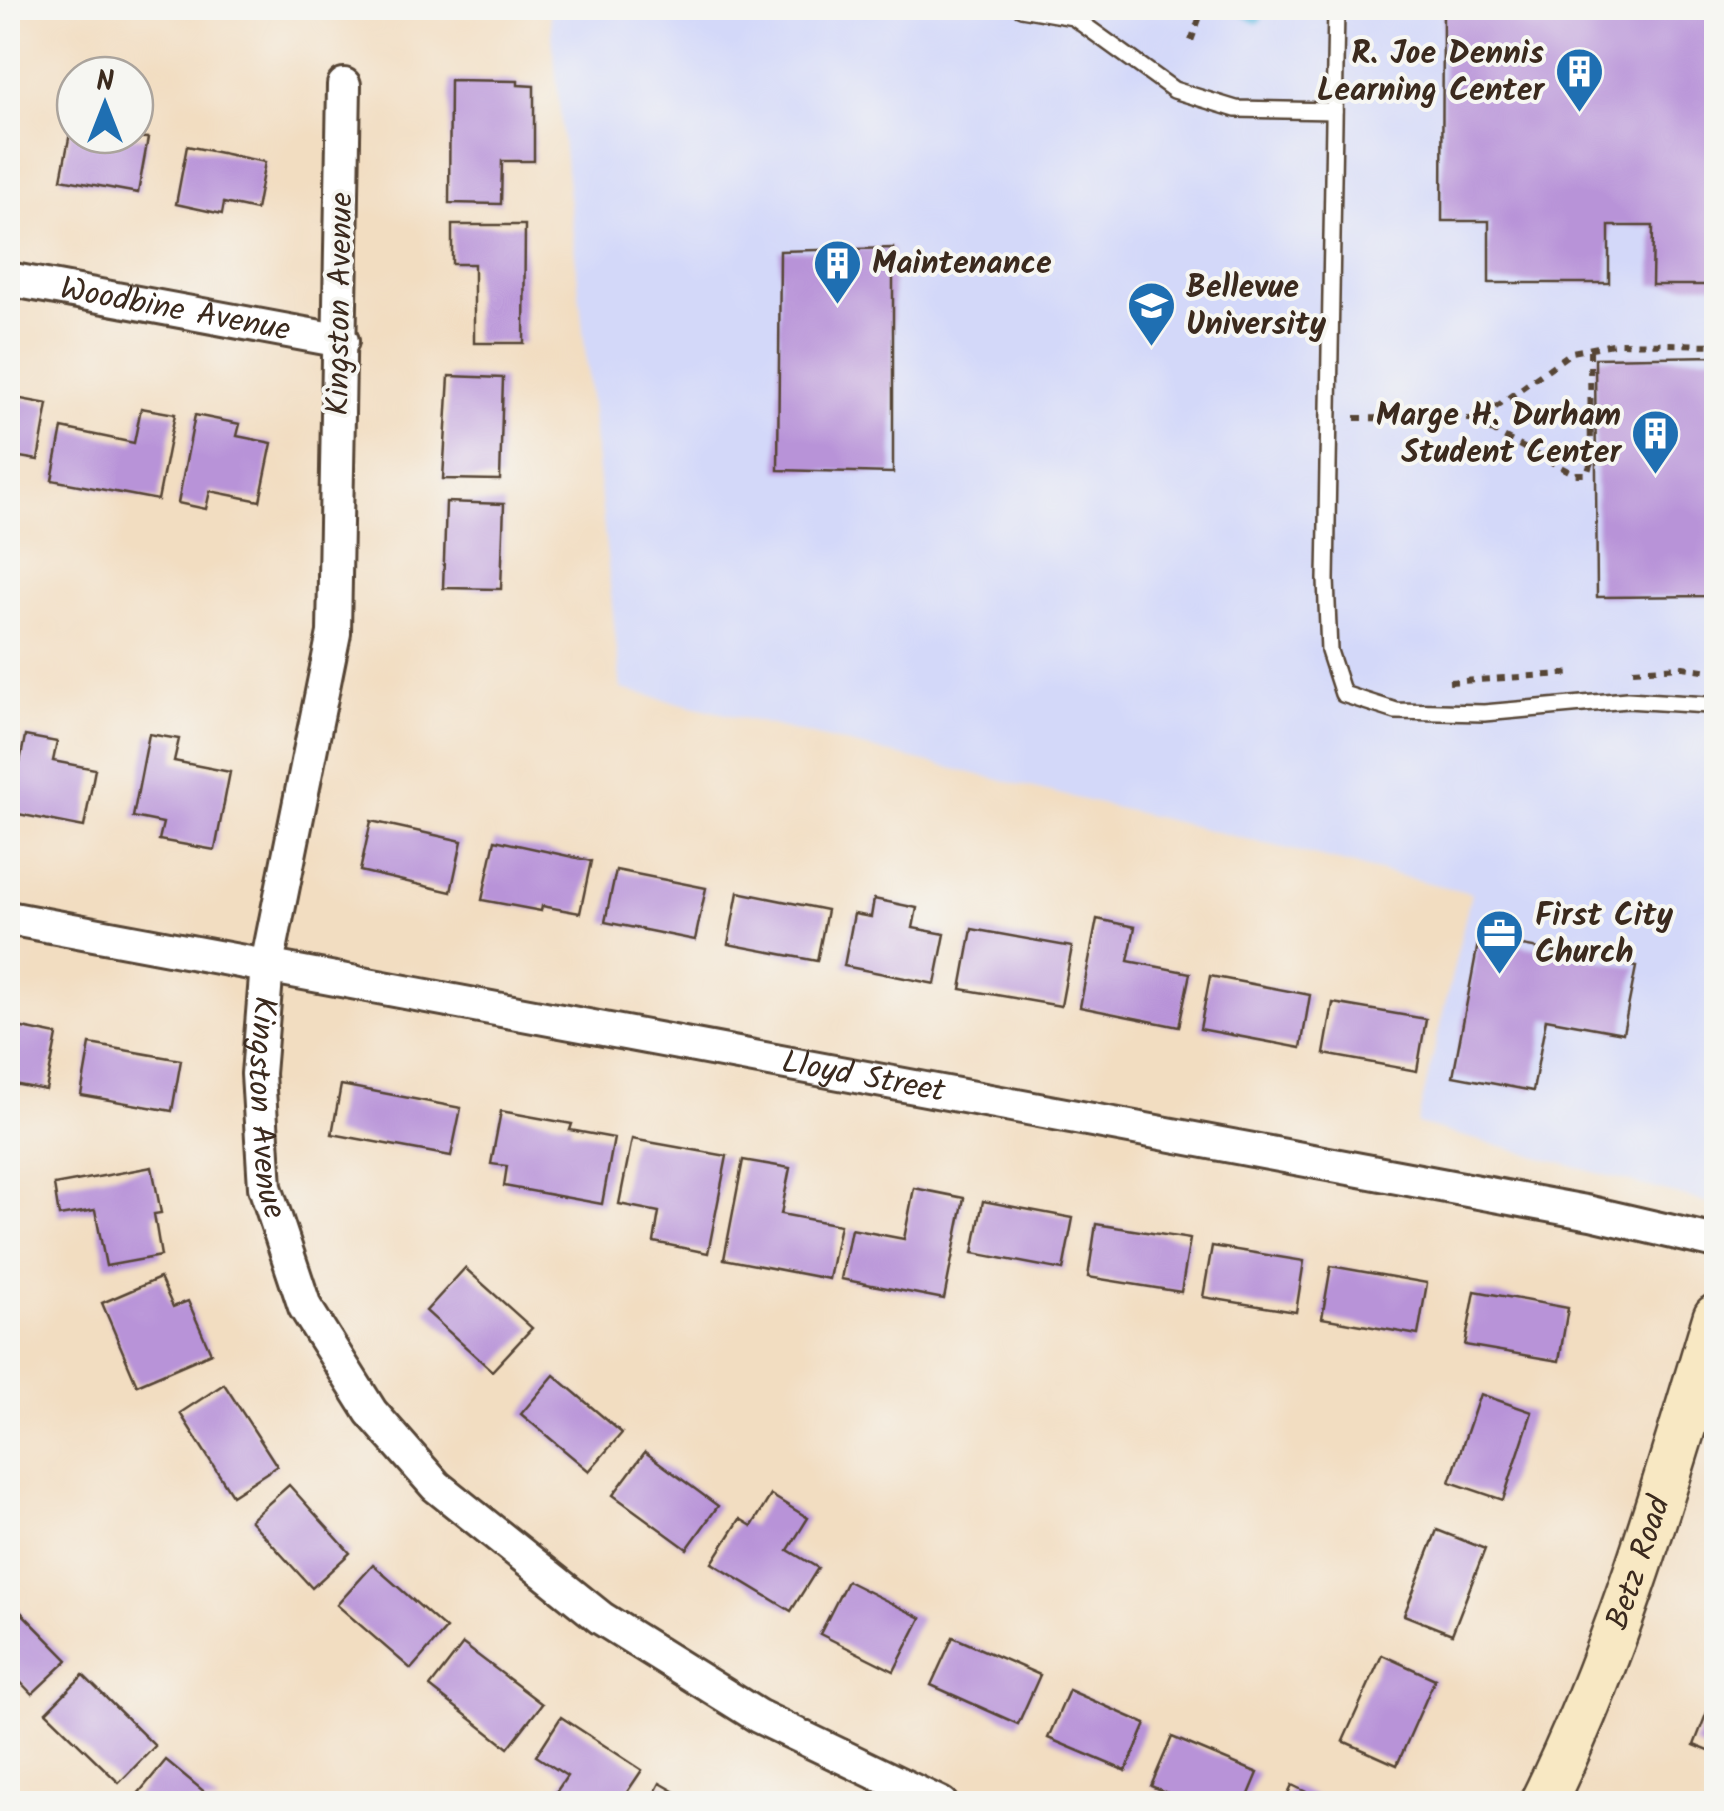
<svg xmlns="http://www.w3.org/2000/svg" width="1724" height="1811" font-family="Kalam,sans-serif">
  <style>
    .built { fill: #d3d8f9 }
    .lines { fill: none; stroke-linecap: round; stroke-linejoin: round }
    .stream { stroke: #64bde2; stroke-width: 11 }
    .building { fill: #b893d8 }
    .lane-casing { stroke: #564536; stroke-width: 20 }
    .street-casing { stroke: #564536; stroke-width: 38 }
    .secondary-casing { stroke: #564536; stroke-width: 50 }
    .path { stroke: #564536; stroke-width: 6; stroke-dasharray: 8 8; stroke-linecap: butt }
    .lane { stroke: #fff; stroke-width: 15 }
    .street { stroke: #fff; stroke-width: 32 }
    .secondary { stroke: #f8e8c3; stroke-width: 45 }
    .labels { text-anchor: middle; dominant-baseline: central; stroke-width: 8; stroke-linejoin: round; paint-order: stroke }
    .poi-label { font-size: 32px; font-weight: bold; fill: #3b2a1e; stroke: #f6f6f2; text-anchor: start }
    .street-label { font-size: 32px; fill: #3b2a1e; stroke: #f6f6f2 }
  </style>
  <rect width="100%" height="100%" fill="#f6f6f2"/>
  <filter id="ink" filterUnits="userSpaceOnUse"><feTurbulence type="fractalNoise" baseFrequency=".01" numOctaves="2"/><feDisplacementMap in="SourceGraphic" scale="20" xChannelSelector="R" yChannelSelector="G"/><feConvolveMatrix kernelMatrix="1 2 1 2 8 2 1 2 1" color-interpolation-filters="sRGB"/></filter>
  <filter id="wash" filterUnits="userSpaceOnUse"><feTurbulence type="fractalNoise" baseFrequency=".0048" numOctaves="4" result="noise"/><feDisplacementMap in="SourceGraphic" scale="40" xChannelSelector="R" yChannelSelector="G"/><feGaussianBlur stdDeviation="2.25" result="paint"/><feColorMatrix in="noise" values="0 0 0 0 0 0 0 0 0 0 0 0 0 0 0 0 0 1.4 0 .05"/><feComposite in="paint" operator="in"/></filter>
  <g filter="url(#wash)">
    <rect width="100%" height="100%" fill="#f2ddc1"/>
    <path class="built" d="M 549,8 L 1716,8 L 1716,1205 L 1417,1124 L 1471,893 L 621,689 Z"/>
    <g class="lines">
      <path class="stream" d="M 1238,8 L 1257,18"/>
    </g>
    <g id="blocks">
      <g class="building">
        <path d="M 1443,8 L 1716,8 L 1716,285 L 1652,285 L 1653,226 L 1609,226 L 1609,283 L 1489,283 L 1489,221 L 1442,221 Z"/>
        <path d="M 450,80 L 518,81 L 518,85 L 534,86 L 534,161 L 502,161 L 501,204 L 449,203 Z"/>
        <path d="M 72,123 L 75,135 L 148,138 L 138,193 L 61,179 Z"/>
        <path d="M 187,146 L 265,162 L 256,210 L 224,203 L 222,214 L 176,204 Z"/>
        <path d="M 452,225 L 525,225 L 524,343 L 474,343 L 474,264 L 452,264 Z"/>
        <path d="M 893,248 L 893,473 L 778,470 L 780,251 Z"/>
        <path d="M 1716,356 L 1716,596 L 1597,597 L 1595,358 Z"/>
        <path d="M 449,376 L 503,378 L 500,480 L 443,479 Z"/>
        <path d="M 8,386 L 11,387 L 10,397 L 48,404 L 38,460 L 8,455 Z"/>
        <path d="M 141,408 L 175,414 L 158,500 L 52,480 L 62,428 L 134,443 Z"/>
        <path d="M 195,415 L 240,424 L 237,436 L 272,443 L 260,501 L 210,491 L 206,509 L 178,503 Z"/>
        <path d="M 446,502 L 504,504 L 501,589 L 443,588 Z"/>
        <path d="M 149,734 L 179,739 L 174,761 L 230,772 L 215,850 L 159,840 L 163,823 L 133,817 Z"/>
        <path d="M 25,736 L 57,742 L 53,761 L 95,769 L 84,827 L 8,812 L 13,761 L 20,762 Z"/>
        <path d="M 371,821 L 462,841 L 451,892 L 360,871 Z"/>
        <path d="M 495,840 L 591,861 L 580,913 L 542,906 L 541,911 L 482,900 Z"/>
        <path d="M 616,870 L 706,888 L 695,940 L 605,922 Z"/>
        <path d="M 738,892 L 827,910 L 817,961 L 728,944 Z"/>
        <path d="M 874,899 L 917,908 L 913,928 L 945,934 L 935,984 L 844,966 L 854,914 L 871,917 Z"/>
        <path d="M 1097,919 L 1135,927 L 1128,961 L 1190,973 L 1179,1027 L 1080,1007 Z"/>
        <path d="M 972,929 L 1072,947 L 1061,1006 L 961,989 Z"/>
        <path d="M 1479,938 L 1636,967 L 1623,1033 L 1546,1019 L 1533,1091 L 1453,1076 Z"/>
        <path d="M 1210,976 L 1310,995 L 1301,1048 L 1200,1029 Z"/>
        <path d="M 1333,1003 L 1426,1019 L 1417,1071 L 1324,1054 Z"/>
        <path d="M 8,1025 L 57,1035 L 46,1090 L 8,1083 Z"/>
        <path d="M 90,1044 L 181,1060 L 172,1111 L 81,1095 Z"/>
        <path d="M 341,1085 L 461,1108 L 451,1156 L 332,1134 Z"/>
        <path d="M 501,1111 L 572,1124 L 570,1130 L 614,1138 L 602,1204 L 504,1186 L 507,1166 L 491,1164 Z"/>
        <path d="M 632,1139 L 727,1156 L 708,1253 L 654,1242 L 659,1212 L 619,1204 Z"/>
        <path d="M 743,1160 L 790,1168 L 781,1214 L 840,1225 L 829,1279 L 724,1259 Z"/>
        <path d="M 152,1167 L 161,1213 L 154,1214 L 161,1256 L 106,1266 L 95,1210 L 59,1216 L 54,1185 Z"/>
        <path d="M 914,1188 L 964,1198 L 944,1299 L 841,1279 L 851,1229 L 904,1239 Z"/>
        <path d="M 983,1201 L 1073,1218 L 1063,1270 L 973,1253 Z"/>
        <path d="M 1096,1224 L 1190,1239 L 1181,1292 L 1088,1277 Z"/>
        <path d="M 1212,1246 L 1304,1261 L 1296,1312 L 1203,1297 Z"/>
        <path d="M 1331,1266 L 1427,1283 L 1418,1335 L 1322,1318 Z"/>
        <path d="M 465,1268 L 532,1328 L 492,1371 L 426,1311 Z"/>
        <path d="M 160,1278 L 173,1307 L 188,1301 L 211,1353 L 137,1385 L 102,1303 Z"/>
        <path d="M 1475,1291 L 1568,1308 L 1559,1361 L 1465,1345 Z"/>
        <path d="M 554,1375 L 622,1433 L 589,1471 L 521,1414 Z"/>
        <path d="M 224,1384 L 277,1466 L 232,1495 L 180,1413 Z"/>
        <path d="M 1480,1394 L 1532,1412 L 1503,1500 L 1450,1482 Z"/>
        <path d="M 645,1452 L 718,1506 L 687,1549 L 613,1495 Z"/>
        <path d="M 289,1485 L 350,1553 L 312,1588 L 250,1520 Z"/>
        <path d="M 771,1495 L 808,1518 L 788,1550 L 818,1568 L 791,1611 L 712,1563 L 740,1519 L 752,1526 Z"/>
        <path d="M 1437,1530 L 1485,1549 L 1452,1634 L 1404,1615 Z"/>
        <path d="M 373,1565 L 446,1629 L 411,1669 L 337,1605 Z"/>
        <path d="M 847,1581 L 921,1618 L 894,1671 L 820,1634 Z"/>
        <path d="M 8,1599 L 68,1660 L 32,1694 L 8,1669 Z"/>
        <path d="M 953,1637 L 1040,1675 L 1018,1724 L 931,1685 Z"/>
        <path d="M 463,1644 L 542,1704 L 508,1748 L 430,1687 Z"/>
        <path d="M 1382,1655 L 1435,1679 L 1397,1765 L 1343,1741 Z"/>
        <path d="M 83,1675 L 155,1746 L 119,1783 L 46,1712 Z"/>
        <path d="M 1716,1689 L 1716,1754 L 1694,1745 Z"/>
        <path d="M 1069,1690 L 1146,1724 L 1126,1771 L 1048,1738 Z"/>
        <path d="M 561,1717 L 642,1770 L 619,1804 L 548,1804 L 567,1776 L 536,1756 Z"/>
        <path d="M 1172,1737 L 1258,1773 L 1245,1804 L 1193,1804 L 1151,1786 Z"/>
        <path d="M 166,1760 L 219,1804 L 137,1804 L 133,1800 Z"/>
        <path d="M 660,1783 L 697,1804 L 649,1804 Z"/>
        <path d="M 1292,1785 L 1331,1804 L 1283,1804 Z"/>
      </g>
    </g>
  </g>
  <g filter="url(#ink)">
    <use href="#blocks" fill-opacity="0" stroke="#564536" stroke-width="2.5"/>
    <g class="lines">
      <defs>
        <g id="lane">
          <path d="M 1021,8 L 1073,17 L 1174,90 L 1236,109 L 1334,111"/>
          <path d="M 1336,8 L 1326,580 L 1329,651 L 1343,694 L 1396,711 L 1484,713 L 1627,700 L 1708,705 L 1716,711"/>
        </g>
        <g id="street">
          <path id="s1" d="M 344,85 L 334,633 L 267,965 L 258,1074 L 265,1187 L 305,1307 L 371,1412 L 436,1486 L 601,1618 L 758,1716 L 941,1804"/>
          <path id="s2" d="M 8,279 L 342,341"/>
          <path id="s3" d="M 8,918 L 1591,1213 L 1716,1242"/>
        </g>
        <g id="secondary">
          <path id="s4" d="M 1542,1804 C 1619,1649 1666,1482 1716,1317"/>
        </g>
      </defs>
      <use href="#lane" class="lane-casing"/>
      <use href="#street" class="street-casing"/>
      <use href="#secondary" class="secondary-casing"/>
      <g class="path">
        <path d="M 1191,41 L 1203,8"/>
        <path d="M 1355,418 L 1479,419 L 1572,352 L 1618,343 L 1716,345"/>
        <path d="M 1479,419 L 1490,430 L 1574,474 L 1587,474 L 1591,462 L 1590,349"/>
        <path d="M 1633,670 L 1683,667 L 1716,672"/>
        <path d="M 1449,682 L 1576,673"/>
      </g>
      <use href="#lane" class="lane"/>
      <use href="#street" class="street"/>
      <use href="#secondary" class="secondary"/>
    </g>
  </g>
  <defs>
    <symbol id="building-pin" viewBox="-11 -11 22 30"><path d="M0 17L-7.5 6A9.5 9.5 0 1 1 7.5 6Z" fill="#1f6fb2" stroke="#f6f6f2"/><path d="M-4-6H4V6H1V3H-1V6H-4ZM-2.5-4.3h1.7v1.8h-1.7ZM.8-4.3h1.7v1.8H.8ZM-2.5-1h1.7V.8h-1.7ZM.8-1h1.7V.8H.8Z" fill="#fff"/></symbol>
    <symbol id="university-pin" viewBox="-11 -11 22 30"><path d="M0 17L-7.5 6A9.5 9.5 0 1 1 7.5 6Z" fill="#1f6fb2" stroke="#f6f6f2"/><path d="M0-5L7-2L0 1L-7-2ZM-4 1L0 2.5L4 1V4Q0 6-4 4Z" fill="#fff"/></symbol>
    <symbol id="office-pin" viewBox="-11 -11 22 30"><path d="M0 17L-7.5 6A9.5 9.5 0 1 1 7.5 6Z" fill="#1f6fb2" stroke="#f6f6f2"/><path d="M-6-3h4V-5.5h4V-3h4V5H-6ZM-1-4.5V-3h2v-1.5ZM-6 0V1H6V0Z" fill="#fff"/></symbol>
  </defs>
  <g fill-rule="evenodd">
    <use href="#building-pin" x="1552" y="44" width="55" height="75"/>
    <use href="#building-pin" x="810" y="236" width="55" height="75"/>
    <use href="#university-pin" x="1124" y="278" width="55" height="75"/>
    <use href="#building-pin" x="1628" y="406" width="55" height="75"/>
    <use href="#office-pin" x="1472" y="906" width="55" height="75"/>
  </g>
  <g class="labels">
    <g class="poi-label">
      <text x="1544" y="54" text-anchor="end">R. Joe Dennis<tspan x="1544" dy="37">Learning Center</tspan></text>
      <text x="872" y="264">Maintenance</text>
      <text x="1186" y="288">Bellevue<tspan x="1186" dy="37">University</tspan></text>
      <text x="1621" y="416" text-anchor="end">Marge H. Durham<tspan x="1621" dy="37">Student Center</tspan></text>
      <text x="1535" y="916">First City<tspan x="1535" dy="37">Church</tspan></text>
    </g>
    <g class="street-label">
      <text transform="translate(341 304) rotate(-89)">Kingston Avenue</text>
      <text stroke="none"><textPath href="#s2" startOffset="170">Woodbine Avenue</textPath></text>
      <text stroke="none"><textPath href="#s3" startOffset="870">Lloyd Street</textPath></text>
      <text stroke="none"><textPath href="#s1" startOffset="1030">Kingston Avenue</textPath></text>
      <text stroke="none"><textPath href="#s4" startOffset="260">Betz Road</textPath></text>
    </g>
  </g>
  <rect width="1724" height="1811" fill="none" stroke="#f6f6f2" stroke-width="40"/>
  <g transform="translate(105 105)"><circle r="48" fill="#f6f6f2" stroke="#aba49d" stroke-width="2.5"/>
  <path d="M0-8L18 38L0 25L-18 38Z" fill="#1f6fb2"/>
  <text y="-15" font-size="28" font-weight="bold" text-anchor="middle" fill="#3b2a1e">N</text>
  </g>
</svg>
